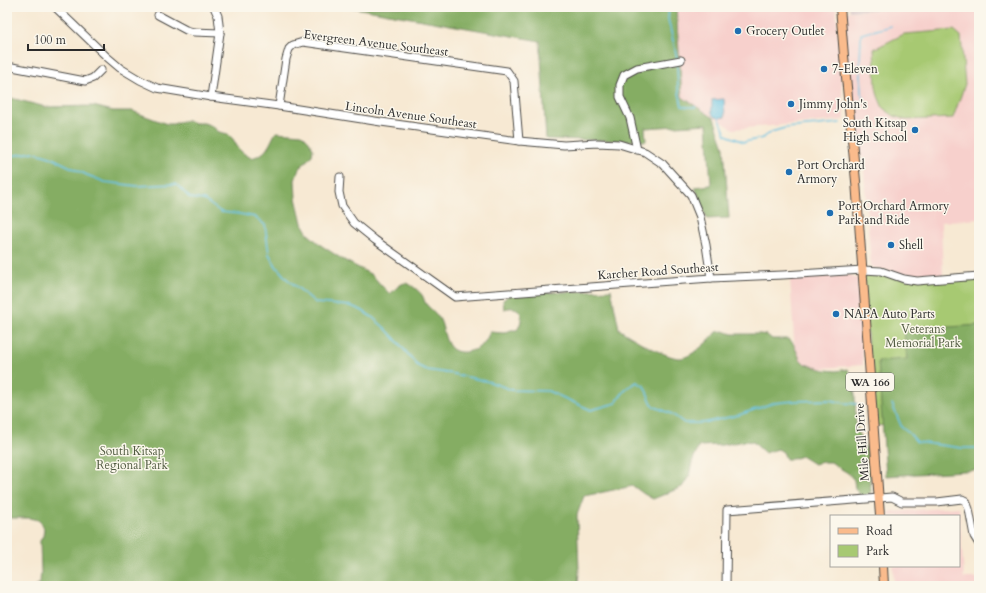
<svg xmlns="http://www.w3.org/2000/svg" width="986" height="593" font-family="Cardo,serif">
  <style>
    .built { fill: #f7d0cc }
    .industrial { fill: #d2bec3 }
    .green { fill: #a7c972; stroke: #697a4e }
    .forest { fill: #85ad64; stroke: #586c48 }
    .water { fill: #64c1e2; stroke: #487686 }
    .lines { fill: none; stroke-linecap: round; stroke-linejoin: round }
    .stream { stroke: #64c1e2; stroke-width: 1.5 }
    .minor-casing { stroke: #4a4844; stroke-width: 9 }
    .major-casing { stroke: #4a4844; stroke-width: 10 }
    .minor { stroke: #fff; stroke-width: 7 }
    .major { stroke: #fabb8c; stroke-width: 8 }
    .poi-dot { fill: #1f6fb2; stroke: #fbf7ec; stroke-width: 1.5 }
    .labels { text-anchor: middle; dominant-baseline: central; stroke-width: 3; stroke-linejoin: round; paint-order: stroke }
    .shield { fill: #fbf7ec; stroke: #696865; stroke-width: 1 }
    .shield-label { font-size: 11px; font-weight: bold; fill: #2b2b2b }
    .poi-label { font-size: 12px; fill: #2b2b2b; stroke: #fbf7ec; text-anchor: start }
    .street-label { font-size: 12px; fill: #2b2b2b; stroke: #fbf7ec }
    .park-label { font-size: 12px; fill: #505a40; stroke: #fbf7ec }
  </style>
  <rect width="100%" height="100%" fill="#fbf7ec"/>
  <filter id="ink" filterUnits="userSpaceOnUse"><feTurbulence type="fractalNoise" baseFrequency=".025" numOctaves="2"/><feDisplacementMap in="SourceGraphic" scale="8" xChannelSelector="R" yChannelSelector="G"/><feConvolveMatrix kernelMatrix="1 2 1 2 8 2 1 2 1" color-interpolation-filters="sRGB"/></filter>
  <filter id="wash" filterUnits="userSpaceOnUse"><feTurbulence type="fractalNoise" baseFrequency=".012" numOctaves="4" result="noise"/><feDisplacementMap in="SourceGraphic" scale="16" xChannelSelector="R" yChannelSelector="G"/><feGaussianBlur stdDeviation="0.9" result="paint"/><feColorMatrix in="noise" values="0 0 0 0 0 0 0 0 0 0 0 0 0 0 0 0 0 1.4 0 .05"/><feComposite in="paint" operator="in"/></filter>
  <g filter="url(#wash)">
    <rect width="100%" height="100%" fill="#f7e9d3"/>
    <g class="built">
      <path d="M 676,7 L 836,7 L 844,120 L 733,129 L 682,97 Z"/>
      <path d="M 935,7 L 979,7 L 979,219 L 941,222 L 943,275 L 914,277 L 871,267 L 863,157 L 854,158 L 841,12 Z"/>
      <path d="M 850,275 L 858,279 L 863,365 L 796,370 L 790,278 Z"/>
      <path d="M 959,507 L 964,578 L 979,578 L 979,586 L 894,586 L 893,566 L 959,566 L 959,516 L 889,516 L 889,512 Z"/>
    </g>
    <path class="industrial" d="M 849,7 L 935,7 L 850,11 Z"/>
    <g class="green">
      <path d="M 954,30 L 961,36 L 965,84 L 953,118 L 906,120 L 894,116 L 883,108 L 878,96 L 876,87 L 874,49 L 904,34 Z"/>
      <path d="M 863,270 L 904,279 L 979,276 L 979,420 L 873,426 Z"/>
    </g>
    <g class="forest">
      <path d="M 349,7 L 676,7 L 682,97 L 714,118 L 724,147 L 729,218 L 707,219 L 695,187 L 711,185 L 707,124 L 645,128 L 646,141 L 546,139 L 540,41 Z"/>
      <path d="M 7,97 L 46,107 L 93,106 L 113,111 L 132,111 L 167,124 L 173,124 L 182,121 L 189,121 L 195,123 L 204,123 L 212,126 L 219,132 L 228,134 L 233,139 L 238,148 L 243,153 L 251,158 C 268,154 268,146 276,132 L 302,134 L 309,141 L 313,149 L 312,155 L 299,169 L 295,180 L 296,198 L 302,223 L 308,234 L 322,246 L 342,259 L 372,275 L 381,285 L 390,294 C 395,290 399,284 405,283 C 410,283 419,291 422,295 C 424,298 424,301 426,304 C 430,309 437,313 440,320 C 444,328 444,341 451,348 C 460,356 475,351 482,345 C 486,341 488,336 490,332 L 504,333 L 511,330 L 517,330 C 521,325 524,313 517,309 C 513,307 508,308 504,309 L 503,300 L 508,296 L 515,294 L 610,290 L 611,289 L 619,329 C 630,337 667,359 681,358 C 692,357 709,341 716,332 L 724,331 L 732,334 L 760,334 L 767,335 L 772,339 L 788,339 L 793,343 L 800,359 L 805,364 L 825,370 L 836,371 L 848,369 L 851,375 L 855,394 L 856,424 L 858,433 L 868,453 L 871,492 L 867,495 L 861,496 L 855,488 L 854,480 L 848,473 L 838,467 L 831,462 L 823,462 L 814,464 L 801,456 L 793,459 L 786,459 L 783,452 L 778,449 L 765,453 L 753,442 L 745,441 L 722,445 L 699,446 L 692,462 L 689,476 L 682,487 L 653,499 L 644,494 L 633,486 L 584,496 L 577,515 L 579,571 L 578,586 L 36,586 L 40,582 L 41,572 L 40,541 L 43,536 L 44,529 L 42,524 L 38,520 L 29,518 L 7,518 Z"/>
      <path d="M 979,325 L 979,470 L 886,476 L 878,361 L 907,359 L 904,330 Z"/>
    </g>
    <path class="water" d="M 724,99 L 725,117 C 709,120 712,112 712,100 Z"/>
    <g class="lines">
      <g class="stream">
        <path d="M 669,7 L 668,19 L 677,58"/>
        <path d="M 677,64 L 678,87 L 682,106 L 687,107 L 696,107"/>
        <path d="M 863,103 L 860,63 L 861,34 L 891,26"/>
        <path d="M 719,117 L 726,135 L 744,142 L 763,138 L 771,132 L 785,128 L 840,123"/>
        <path d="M 7,155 L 11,156 L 33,152 L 50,157 L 87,175 L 105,182 L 137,186 L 155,185 L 176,184 L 190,198 L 204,200 L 221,212 L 240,214 L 255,217 L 265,225 L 269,254 L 276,266 L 286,278 L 316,303 L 351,306 L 361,310 L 372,317 L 385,328 L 396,340 L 418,366 L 427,370 L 454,374 L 490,382 L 512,390 L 548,391 L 591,410 L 616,403 C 622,393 627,387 637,382 L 644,386 L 653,406 L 672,414 L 684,423 L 703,423 L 739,415 L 773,403 L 795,401 L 830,400 L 845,403 L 857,404"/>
        <path d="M 892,404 L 902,428 L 909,433 L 917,442 L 962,448 L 979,448"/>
      </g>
    </g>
  </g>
  <g filter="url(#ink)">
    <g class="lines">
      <defs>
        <g id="minor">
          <path d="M 55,7 L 107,57 L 120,68 L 140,80 L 157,88 L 211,97 L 279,106 L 381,122 L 519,141 L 564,145 L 597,143 L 619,144 L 645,152 L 663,164 L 691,195 L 700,217 L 706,245 L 711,278"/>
          <path d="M 158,15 L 186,30 L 194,32 L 220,33"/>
          <path d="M 7,66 L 85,81 L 93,78 L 101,70"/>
          <path d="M 211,97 L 220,33 L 218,16 L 214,7"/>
          <path d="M 279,106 L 286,59 L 289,49 L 293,45 L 303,42 L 507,71 L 514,81 L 519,141"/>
          <path d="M 637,150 L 630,118 L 620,97 L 620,85 L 624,75 L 637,68 L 681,60"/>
          <path d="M 340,177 L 339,192 L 342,206 L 354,223 L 375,240 L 455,297 L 711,278 L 783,275 L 863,270 L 881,271 L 904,279 L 917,281 L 979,276"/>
          <path d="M 726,586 L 727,510 L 892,497 L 902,502 L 937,502 L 962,499 L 966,501 L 969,509 L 974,536 L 979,544"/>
        </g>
        <g id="major">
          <path d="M 840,7 L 844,56 L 856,181 L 880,516"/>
          <path d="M 883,566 L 884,586"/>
        </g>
      </defs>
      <use href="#minor" class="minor-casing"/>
      <use href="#major" class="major-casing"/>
      <use href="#minor" class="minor"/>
      <use href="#major" class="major"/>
    </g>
  </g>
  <g class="poi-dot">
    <circle cx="738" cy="31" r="4"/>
    <circle cx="824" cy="69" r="4"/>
    <circle cx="791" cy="104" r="4"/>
    <circle cx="915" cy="130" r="4"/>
    <circle cx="789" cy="172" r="4"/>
    <circle cx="830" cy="213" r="4"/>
    <circle cx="891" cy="245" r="4"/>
    <circle cx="836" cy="314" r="4"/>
  </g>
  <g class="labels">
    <rect class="shield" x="846" y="373" width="48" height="18" rx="3"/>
    <g class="shield-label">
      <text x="870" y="382">WA 166</text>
    </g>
    <g class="poi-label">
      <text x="746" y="31">Grocery Outlet</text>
      <text x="832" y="69">7-Eleven</text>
      <text x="799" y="104">Jimmy John's</text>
      <text x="907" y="123" text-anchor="end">South Kitsap<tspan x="907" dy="14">High School</tspan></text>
      <text x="797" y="165">Port Orchard<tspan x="797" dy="14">Armory</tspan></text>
      <text x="838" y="206">Port Orchard Armory<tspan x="838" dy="14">Park and Ride</tspan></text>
      <text x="899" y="245">Shell</text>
      <text x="844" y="314">NAPA Auto Parts</text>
    </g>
    <g class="street-label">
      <text transform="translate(376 43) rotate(7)">Evergreen Avenue Southeast</text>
      <text transform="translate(411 115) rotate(8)">Lincoln Avenue Southeast</text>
      <text transform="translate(658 271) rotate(-4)">Karcher Road Southeast</text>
      <text transform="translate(862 442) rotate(-94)">Mile Hill Drive</text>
    </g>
    <g class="park-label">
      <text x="923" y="329">Veterans<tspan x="923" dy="14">Memorial Park</tspan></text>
      <text x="132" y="451">South Kitsap<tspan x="132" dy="14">Regional Park</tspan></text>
    </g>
  </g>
  <rect width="986" height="593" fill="none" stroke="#fbf7ec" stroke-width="24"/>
  <rect x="830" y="515" width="130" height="52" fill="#fbf7ec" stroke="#a8a59f"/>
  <rect x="838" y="528" width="20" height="6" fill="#fabb8c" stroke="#a8a59f"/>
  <text x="866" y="535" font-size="12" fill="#2b2b2b">Road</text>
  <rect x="838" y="545" width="20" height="12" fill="#a7c972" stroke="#a8a59f"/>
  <text x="866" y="555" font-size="12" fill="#2b2b2b">Park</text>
  <path d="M28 44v6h76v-6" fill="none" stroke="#2b2b2b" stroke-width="2"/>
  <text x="34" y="44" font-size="12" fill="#2b2b2b" stroke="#fbf7ec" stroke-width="3" paint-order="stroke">100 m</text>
</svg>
